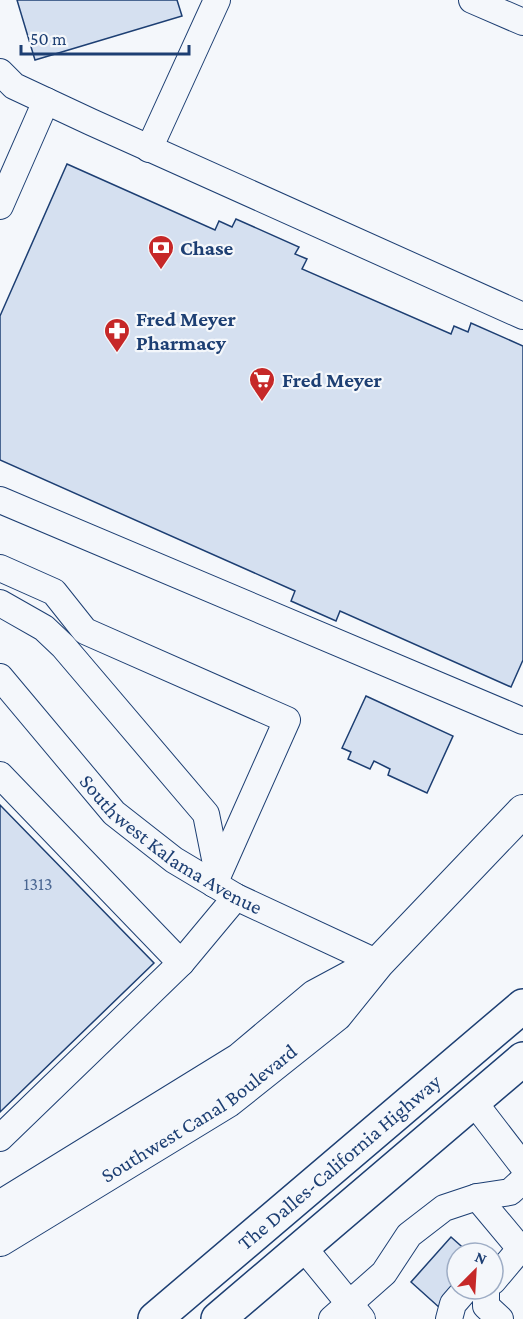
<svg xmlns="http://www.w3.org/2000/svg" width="523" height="1319" font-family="'Crimson Pro',serif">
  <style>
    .building { fill: #d5e0f0; stroke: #1d3f73; stroke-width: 1.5 }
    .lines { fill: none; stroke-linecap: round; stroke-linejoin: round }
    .minor-casing { stroke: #1d3f73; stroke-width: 28 }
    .major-casing { stroke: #1d3f73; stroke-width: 34 }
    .highway-casing { stroke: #1d3f73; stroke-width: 36 }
    .minor { stroke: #f4f7fb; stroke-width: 26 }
    .major { stroke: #f4f7fb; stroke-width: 32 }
    .highway { stroke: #f4f7fb; stroke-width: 33 }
    .labels { text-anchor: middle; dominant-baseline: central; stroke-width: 4.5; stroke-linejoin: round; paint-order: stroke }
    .number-label { font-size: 18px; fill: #4b6792 }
    .poi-label { font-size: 21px; font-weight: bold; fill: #1d3f73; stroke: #f4f7fb; text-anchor: start }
    .street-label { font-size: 21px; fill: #1d3f73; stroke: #f4f7fb }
  </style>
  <rect width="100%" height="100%" fill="#f4f7fb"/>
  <g class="building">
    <path d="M 17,0 L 177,0 L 182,16 L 35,60 Z"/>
    <path d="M 67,164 L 215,230 L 219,221 L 232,227 L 236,219 L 299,247 L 295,254 L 307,259 L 302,269 L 451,334 L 454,326 L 468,332 L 471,323 L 523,346 L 523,660 L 511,687 L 340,611 L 336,621 L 291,601 L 295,591 L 0,460 L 0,316 Z"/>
    <path d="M 366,696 L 453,736 L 427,793 L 388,775 L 390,769 L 374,761 L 370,769 L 348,759 L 351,752 L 342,748 Z"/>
    <path d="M 0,805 L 154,963 L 0,1112 Z"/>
    <path d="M 451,1237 L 469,1253 L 457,1253 L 457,1289 L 441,1309 L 411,1282 Z"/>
  </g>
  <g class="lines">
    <defs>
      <g id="minor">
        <path d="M 472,0 L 523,22"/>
        <path d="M 0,72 L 14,86 L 91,122 L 523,316"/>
        <path d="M 149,149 L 217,0"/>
        <path d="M 0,206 L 46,101"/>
        <path d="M 0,500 L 523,721"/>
        <path d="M 0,568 L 54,592 L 85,631 L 287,720 L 214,884"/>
        <path d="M 0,603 L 44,628 L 63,646 L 206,814 L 218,874"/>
        <path id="s1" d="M 0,677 L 114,813 L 174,860 L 236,897 L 378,963"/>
        <path d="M 0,775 L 181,963"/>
        <path d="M 473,1101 L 523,1166"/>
        <path d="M 0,1138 L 181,963 L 236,897"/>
        <path d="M 477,1197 L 523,1252"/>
        <path d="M 303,1247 L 362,1319"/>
        <path d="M 493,1281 L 520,1249"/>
        <path d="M 486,1289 L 486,1306 L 500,1319"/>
        <path d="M 332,1319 L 384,1273 L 409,1235 L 444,1208 L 477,1197 L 510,1192 L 523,1180"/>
        <path d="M 449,1319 L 453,1304 L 466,1289"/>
      </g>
      <g id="major">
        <path d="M 0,1207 L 240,1059 L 315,996 L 369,967"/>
        <path id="s2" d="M 0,1240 L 228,1101 L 336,1015 L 378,963 L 523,811"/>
      </g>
      <g id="highway">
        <path id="s3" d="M 155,1319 L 523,1006"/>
        <path d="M 218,1319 L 523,1059"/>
      </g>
    </defs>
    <use href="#minor" class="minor-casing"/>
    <use href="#major" class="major-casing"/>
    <use href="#highway" class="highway-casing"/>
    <use href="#minor" class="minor"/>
    <use href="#major" class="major"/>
    <use href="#highway" class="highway"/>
  </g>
  <defs>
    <symbol id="bank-pin" viewBox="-11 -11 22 30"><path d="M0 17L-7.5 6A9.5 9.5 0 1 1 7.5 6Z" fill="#c62828" stroke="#f4f7fb"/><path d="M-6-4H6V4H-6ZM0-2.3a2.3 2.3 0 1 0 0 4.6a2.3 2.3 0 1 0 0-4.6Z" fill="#fff"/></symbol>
    <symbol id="pharmacy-pin" viewBox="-11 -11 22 30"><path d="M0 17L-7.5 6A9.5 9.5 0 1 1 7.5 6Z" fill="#c62828" stroke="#f4f7fb"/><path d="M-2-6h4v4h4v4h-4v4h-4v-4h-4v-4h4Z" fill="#fff"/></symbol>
    <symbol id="supermarket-pin" viewBox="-11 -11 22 30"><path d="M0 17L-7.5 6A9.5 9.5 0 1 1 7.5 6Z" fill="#c62828" stroke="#f4f7fb"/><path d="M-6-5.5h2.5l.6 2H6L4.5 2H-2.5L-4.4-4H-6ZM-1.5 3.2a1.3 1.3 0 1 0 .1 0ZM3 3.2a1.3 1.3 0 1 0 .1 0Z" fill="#fff"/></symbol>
  </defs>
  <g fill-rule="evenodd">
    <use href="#bank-pin" x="146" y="233" width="30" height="40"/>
    <use href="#pharmacy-pin" x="102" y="316" width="30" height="40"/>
    <use href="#supermarket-pin" x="247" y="365" width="30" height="40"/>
  </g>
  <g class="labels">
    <g class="number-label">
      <text x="38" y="884">1313</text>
    </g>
    <g class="poi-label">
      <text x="180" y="248">Chase</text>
      <text x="136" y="319">Fred Meyer<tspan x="136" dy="24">Pharmacy</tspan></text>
      <text x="282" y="380">Fred Meyer</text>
    </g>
    <g class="street-label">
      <text stroke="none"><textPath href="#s1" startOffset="242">Southwest Kalama Avenue</textPath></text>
      <text stroke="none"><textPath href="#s2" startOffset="236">Southwest Canal Boulevard</textPath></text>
      <text stroke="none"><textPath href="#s3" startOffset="242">The Dalles-California Highway</textPath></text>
    </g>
  </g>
  <g transform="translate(475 1271) rotate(24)"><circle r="28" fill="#f4f7fb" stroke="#9eadc5" stroke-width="1.5"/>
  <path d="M0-4.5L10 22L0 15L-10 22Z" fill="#c62828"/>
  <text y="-9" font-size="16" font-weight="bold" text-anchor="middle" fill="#1d3f73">N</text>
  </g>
  <path d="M21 45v9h168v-9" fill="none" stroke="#1d3f73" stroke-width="3"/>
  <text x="30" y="45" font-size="18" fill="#1d3f73" stroke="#f4f7fb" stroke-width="4.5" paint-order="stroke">50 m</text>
</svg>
